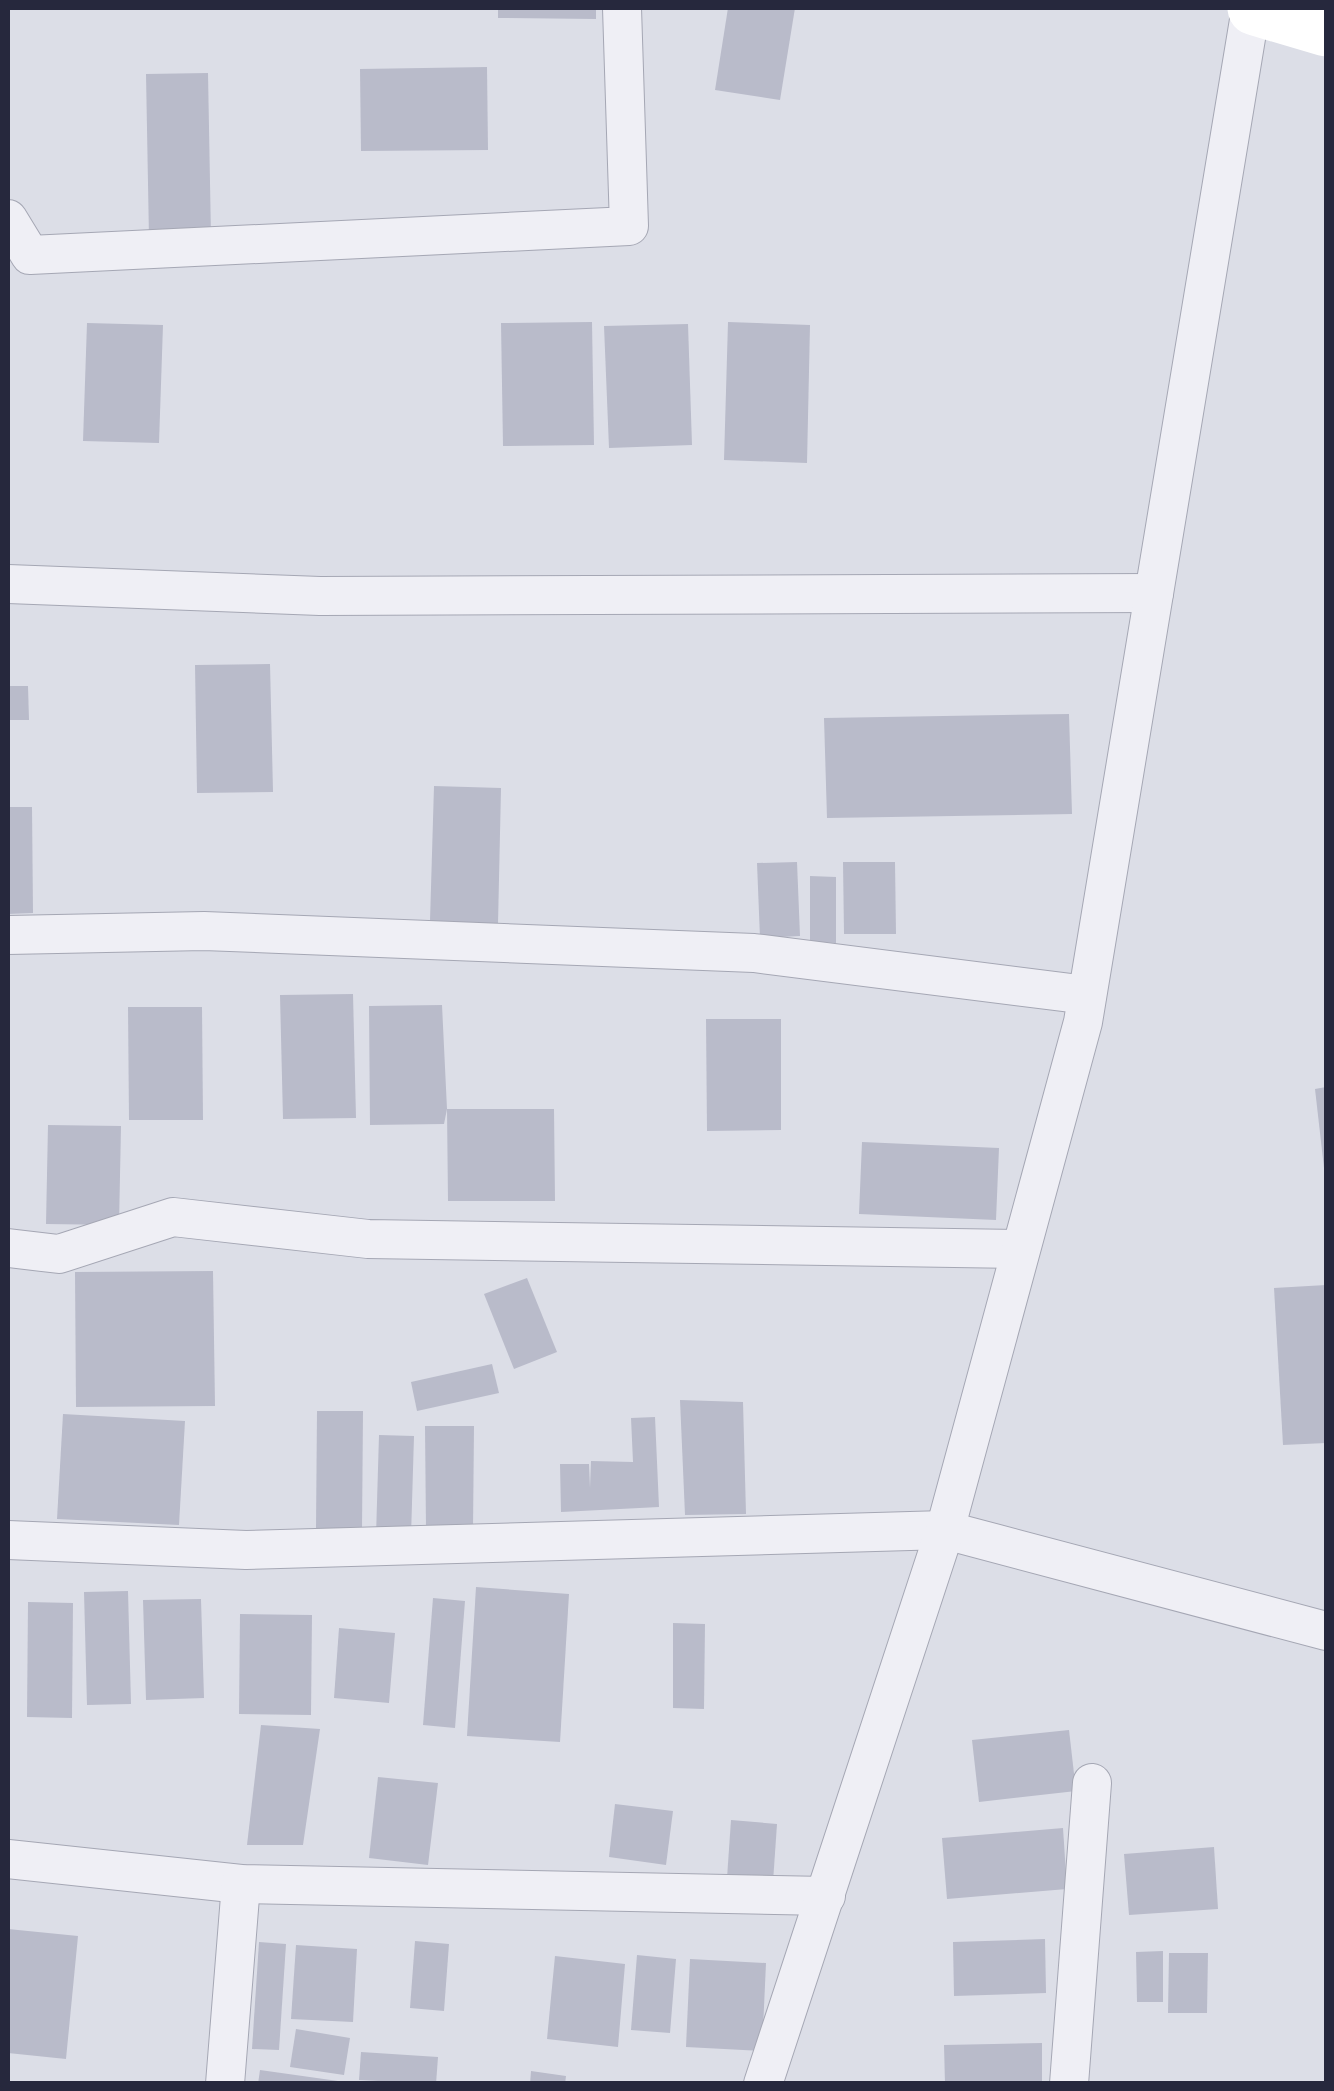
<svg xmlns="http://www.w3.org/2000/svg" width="1334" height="2091" font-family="Helvetica,sans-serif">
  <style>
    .building { fill: #b9bbca }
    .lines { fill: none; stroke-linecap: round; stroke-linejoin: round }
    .street-casing { stroke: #a5a7b4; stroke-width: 40 }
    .street { stroke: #efeff5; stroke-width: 38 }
    .secondary { stroke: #fff; stroke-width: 55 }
  </style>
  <rect width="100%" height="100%" fill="#dcdee7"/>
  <g class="building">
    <path d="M 498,8 L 596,8 L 596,19 L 498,18 Z"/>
    <path d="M 728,8 L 795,8 L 780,100 L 715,90 Z"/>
    <path d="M 487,67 L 488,150 L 361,151 L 360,69 Z"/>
    <path d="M 208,73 L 211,237 L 149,238 L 146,74 Z"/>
    <path d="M 592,322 L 594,445 L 503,446 L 501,323 Z"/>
    <path d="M 728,322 L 810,325 L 807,463 L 724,460 Z"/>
    <path d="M 87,323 L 163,325 L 159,443 L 83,441 Z"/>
    <path d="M 688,324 L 692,445 L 609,448 L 604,326 Z"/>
    <path d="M 270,664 L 273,792 L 197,793 L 195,665 Z"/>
    <path d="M 8,686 L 28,686 L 29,720 L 8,720 Z"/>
    <path d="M 1069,714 L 1072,814 L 827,818 L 824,718 Z"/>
    <path d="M 434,786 L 501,788 L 498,924 L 430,921 Z"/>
    <path d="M 8,807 L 32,807 L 33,913 L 8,914 Z"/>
    <path d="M 797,862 L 800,936 L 760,938 L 757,863 Z"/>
    <path d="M 843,862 L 895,862 L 896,934 L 844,934 Z"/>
    <path d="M 810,876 L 836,877 L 836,943 L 810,942 Z"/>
    <path d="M 353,994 L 356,1118 L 283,1119 L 280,995 Z"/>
    <path d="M 442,1005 L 447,1109 L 554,1109 L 555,1201 L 448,1201 L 447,1109 L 444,1124 L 370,1125 L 369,1006 Z"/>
    <path d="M 128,1007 L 202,1007 L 203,1120 L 129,1120 Z"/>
    <path d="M 706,1019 L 781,1019 L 781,1130 L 707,1131 Z"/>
    <path d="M 1326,1087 L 1326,1168 L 1324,1168 L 1315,1089 Z"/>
    <path d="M 48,1125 L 121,1126 L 119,1225 L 46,1224 Z"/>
    <path d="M 862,1142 L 999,1148 L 996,1220 L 859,1214 Z"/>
    <path d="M 213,1271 L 215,1406 L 76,1407 L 75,1272 Z"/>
    <path d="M 527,1278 L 557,1352 L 514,1369 L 484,1294 Z"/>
    <path d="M 1326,1285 L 1326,1443 L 1283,1445 L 1274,1288 Z"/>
    <path d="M 492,1364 L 499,1393 L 417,1411 L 411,1382 Z"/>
    <path d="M 680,1400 L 743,1402 L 746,1514 L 685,1515 Z"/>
    <path d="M 317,1411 L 363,1411 L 362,1530 L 316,1529 Z"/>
    <path d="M 63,1414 L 185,1421 L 179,1525 L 57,1519 Z"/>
    <path d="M 655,1417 L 659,1507 L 561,1512 L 560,1464 L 589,1464 L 590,1488 L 591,1461 L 633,1462 L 631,1418 Z"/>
    <path d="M 425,1426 L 474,1426 L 473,1530 L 426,1529 Z"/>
    <path d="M 379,1435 L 414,1436 L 411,1537 L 376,1536 Z"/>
    <path d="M 476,1587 L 569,1594 L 560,1742 L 467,1736 Z"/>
    <path d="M 128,1591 L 131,1704 L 87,1705 L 84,1592 Z"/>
    <path d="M 433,1598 L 465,1601 L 455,1728 L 423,1725 Z"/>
    <path d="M 201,1599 L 204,1698 L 146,1700 L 143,1600 Z"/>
    <path d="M 28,1602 L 73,1603 L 72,1718 L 27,1717 Z"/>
    <path d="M 240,1614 L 312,1615 L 311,1715 L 239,1714 Z"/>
    <path d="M 673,1623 L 705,1624 L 704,1709 L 673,1708 Z"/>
    <path d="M 339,1628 L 395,1633 L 389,1703 L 334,1698 Z"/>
    <path d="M 261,1725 L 320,1729 L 303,1845 L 247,1845 Z"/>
    <path d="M 1069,1730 L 1076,1791 L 979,1802 L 972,1740 Z"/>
    <path d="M 378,1777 L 438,1783 L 428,1865 L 369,1858 Z"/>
    <path d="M 615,1804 L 673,1811 L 666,1865 L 609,1857 Z"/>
    <path d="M 731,1820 L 777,1824 L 773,1882 L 727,1878 Z"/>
    <path d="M 1063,1828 L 1067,1889 L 947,1899 L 942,1838 Z"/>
    <path d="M 1214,1847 L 1218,1909 L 1129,1915 L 1124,1854 Z"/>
    <path d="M 8,1929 L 78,1936 L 66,2059 L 8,2053 Z"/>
    <path d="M 1045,1939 L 1046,1993 L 954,1996 L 953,1942 Z"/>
    <path d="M 415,1941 L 449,1944 L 444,2011 L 410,2008 Z"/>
    <path d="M 259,1942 L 286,1944 L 279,2050 L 252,2049 Z"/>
    <path d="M 296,1945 L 357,1949 L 353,2022 L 291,2019 Z"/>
    <path d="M 1163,1951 L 1163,2002 L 1137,2002 L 1136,1952 Z"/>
    <path d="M 1169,1953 L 1208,1953 L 1207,2013 L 1168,2013 Z"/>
    <path d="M 637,1955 L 676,1959 L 670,2033 L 631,2030 Z"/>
    <path d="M 555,1956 L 625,1964 L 618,2047 L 547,2039 Z"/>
    <path d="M 690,1959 L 766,1963 L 762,2051 L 686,2047 Z"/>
    <path d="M 296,2029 L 350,2038 L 344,2075 L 290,2067 Z"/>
    <path d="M 1042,2043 L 1042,2084 L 945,2084 L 944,2045 Z"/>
    <path d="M 361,2052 L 438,2057 L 436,2084 L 359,2080 Z"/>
    <path d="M 260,2070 L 338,2081 L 338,2084 L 258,2084 Z"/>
    <path d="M 531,2071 L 566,2076 L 565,2084 L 530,2084 Z"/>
  </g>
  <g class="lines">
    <defs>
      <g id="street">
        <path d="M 8,219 L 30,255 L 629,226 L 622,8"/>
        <path d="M 8,584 L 320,596 L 1154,593"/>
        <path d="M 8,935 L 204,931 L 754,953 L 1087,995"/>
        <path d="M 8,1248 L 59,1254 L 173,1217 L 368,1239 L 1019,1249"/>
        <path d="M 8,1540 L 246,1550 L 945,1530 L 1326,1631"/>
        <path d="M 8,1859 L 241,1884 L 826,1896"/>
        <path d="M 225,2084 L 241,1884"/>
        <path d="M 763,2084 L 945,1530 L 1083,1022 L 1251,8"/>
        <path d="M 1069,2084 L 1092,1783"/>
      </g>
    </defs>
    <use href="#street" class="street-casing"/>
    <use href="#street" class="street"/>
    <path class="secondary" d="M 1255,8 L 1326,29"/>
  </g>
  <rect width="1334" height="2091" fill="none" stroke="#26283d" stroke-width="20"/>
</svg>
